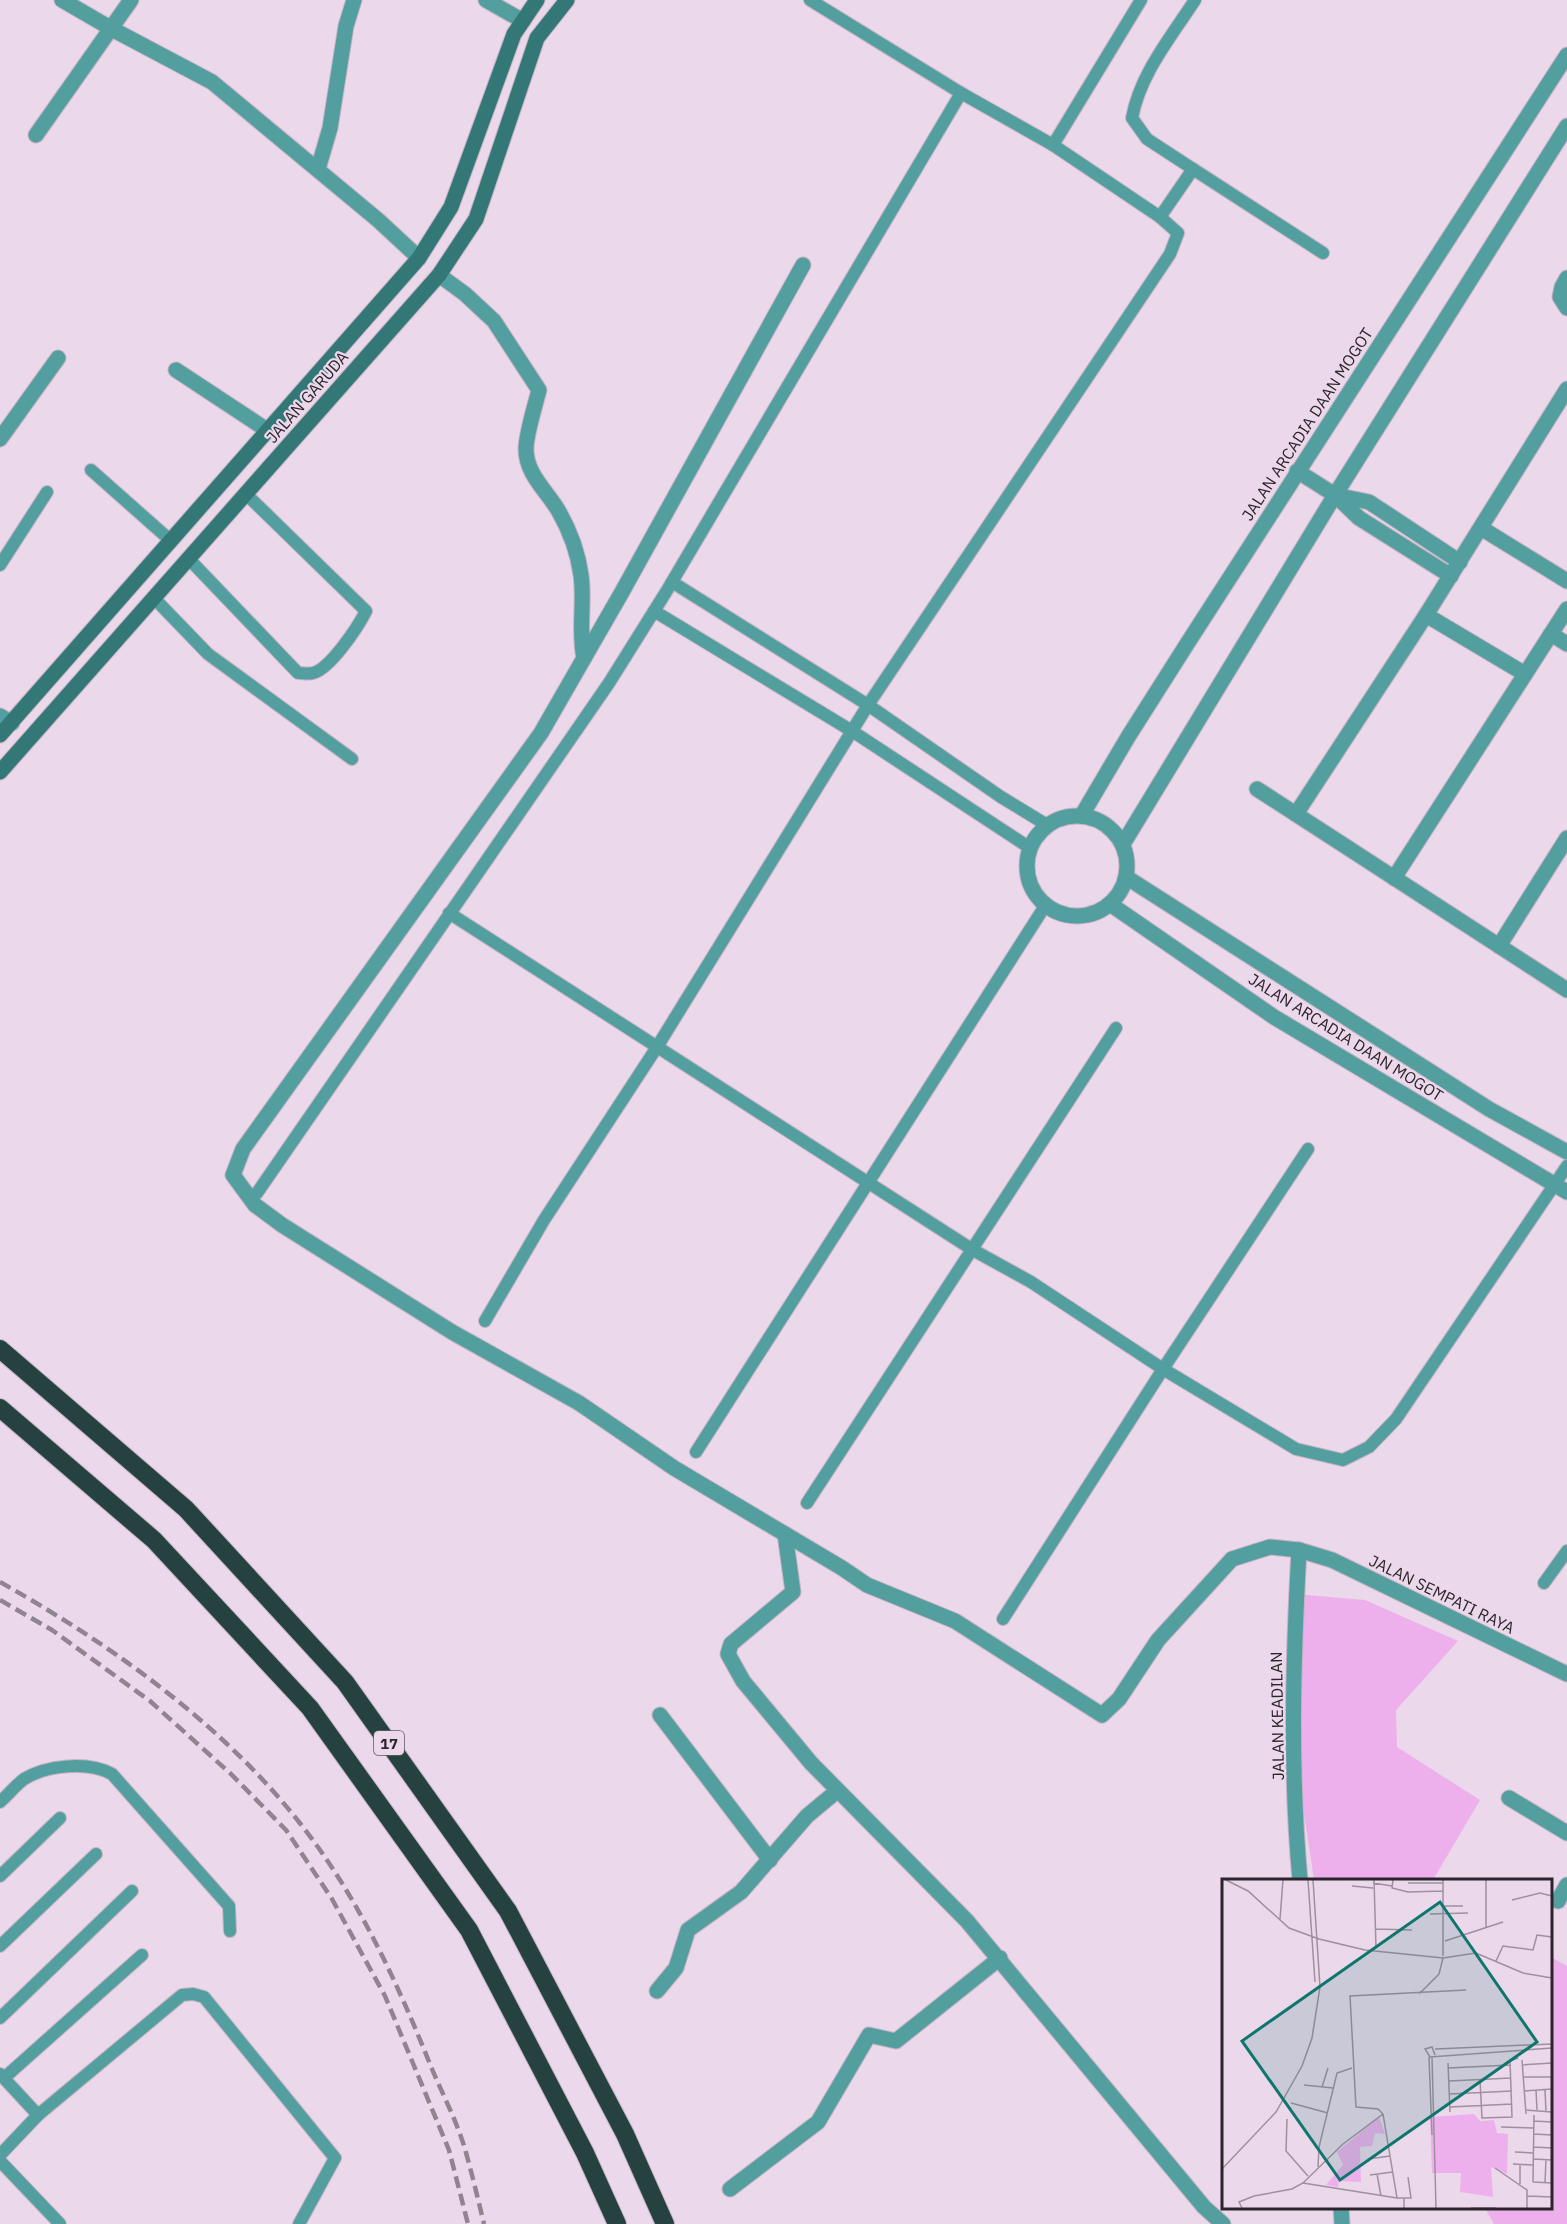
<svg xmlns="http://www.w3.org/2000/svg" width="1567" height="2224" font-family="'IBM Plex Sans',sans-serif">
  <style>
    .green { fill: #eeb0ec }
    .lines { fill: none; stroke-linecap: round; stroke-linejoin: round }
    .lane-casing { stroke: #c5b4c4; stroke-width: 14 }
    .street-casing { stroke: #c5b4c4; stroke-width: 17 }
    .secondary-casing { stroke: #c5b4c4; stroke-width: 17 }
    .highway-casing { stroke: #c5b4c4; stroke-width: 20 }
    .lane { stroke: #539f9f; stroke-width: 12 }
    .street { stroke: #539f9f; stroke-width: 15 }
    .secondary { stroke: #337877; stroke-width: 15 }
    .highway { stroke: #254140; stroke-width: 18 }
    .rail { stroke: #918390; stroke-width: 4.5; stroke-dasharray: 12 6; stroke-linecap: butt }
    .labels { text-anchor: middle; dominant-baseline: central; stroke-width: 4.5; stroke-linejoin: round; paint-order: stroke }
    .shield { fill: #ebd8ea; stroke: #655a64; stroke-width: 1.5 }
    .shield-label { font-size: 15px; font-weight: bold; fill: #2c242b }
    .street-label { font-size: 16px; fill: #2c242b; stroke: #ebd8ea }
    .inset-road { fill: none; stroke: #9f909e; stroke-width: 1.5 }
    .view { fill: #0f766e; fill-opacity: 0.15; stroke: #0f766e; stroke-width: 3 }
    .inset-edge { fill: none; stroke: #2c242b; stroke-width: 3 }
  </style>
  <rect width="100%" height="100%" fill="#ebd8ea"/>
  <g class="green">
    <path d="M 1295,1594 L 1365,1600 L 1458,1641 L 1396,1710 L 1397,1747 L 1480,1800 L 1433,1880 L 1314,1880 L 1287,1700 Z"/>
    <path d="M 1551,1957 L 1567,1966 L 1567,2224 L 1494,2224 L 1485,2208 L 1550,2208 Z"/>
  </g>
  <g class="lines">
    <defs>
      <g id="lane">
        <path d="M 1053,145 L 1141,0"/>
        <path d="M 1193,169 L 1323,253"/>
        <path d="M 1160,217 L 1193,169 L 1147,139 L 1132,118 C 1140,74 1171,37 1195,0"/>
        <path d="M 91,470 L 170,540"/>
        <path d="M 188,558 L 298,673 C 302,673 308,674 313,673 C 330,669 358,627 366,611 L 246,494"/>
        <path d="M 0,565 L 47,492"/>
        <path d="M 672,582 L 868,705 L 1001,797 L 1047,825"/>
        <path d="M 153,597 L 208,654 L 352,759"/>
        <path d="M 654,611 L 852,731 L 1030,848"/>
        <path d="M 449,913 L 973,1250 L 1031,1282 L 1163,1369 L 1296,1449 L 1343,1460 L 1369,1447 L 1396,1419 L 1567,1166"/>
        <path d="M 257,1193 L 609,683 L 666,592 L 961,93 L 810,0"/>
        <path d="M 485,1321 L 544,1220 L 657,1047 L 868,705 L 1170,254 L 1178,233 L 1160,217 L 1053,145 L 961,93"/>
        <path d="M 696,1452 L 1045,906"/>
        <path d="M 807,1503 L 1116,1028"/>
        <path d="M 1544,1583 L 1567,1551"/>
        <path d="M 1003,1619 L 1163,1369 L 1308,1149"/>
        <path d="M 0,1802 C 8,1795 16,1785 24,1779 C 47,1765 88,1761 112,1774 L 229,1906 L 230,1931"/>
        <path d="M 0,1876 L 60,1818"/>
        <path d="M 0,1946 L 96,1854"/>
        <path d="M 0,2018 L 132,1891"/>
        <path d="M 0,2074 L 38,2115"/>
        <path d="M 4,2078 L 142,1955"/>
        <path d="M 0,2155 L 38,2115 L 182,1995 L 193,1994 L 204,1997 L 335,2158 L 299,2224"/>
        <path d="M 0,2161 L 60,2224"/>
      </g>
      <g id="street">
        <path d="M 62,0 L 112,29 L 212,82 L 378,220 L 419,258"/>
        <path d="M 486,0 L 523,21"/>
        <path d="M 36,135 L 131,0"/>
        <path d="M 318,169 L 330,128 L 346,26 L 354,0"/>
        <path d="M 803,265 L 622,592 L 541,733 L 243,1149 L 233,1175 L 255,1205 L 282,1225 L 452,1332 L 579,1403 L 674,1468 L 842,1568 L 867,1585 L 955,1621 L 1102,1715 L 1119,1699 L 1158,1640 L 1232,1559 L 1270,1547 L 1299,1550 L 1332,1560 L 1567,1674"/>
        <path d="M 439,275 L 465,294 L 494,321 L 539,390 C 535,406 526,434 526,449 C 526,474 546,490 558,510 C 569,529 578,553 581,575 C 585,603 578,630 584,658"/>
        <path d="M 1567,278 L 1562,287 L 1560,297 L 1567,308"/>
        <path d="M 176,370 L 267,430"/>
        <path d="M 0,439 L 58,358"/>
        <path d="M 1297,471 L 1335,495 L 1359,518 L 1451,576"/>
        <path d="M 1335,495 L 1369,502 L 1460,562"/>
        <path d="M 1481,528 L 1567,581"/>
        <path d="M 1426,615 L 1525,674"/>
        <path d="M 1551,634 L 1567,644"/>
        <path d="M 0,716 L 12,723"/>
        <path d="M 1257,789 L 1567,990"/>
        <path d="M 1296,814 L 1426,615 L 1567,389"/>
        <path d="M 1082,815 L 1128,737 L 1187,644 L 1567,55"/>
        <circle cx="1077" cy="866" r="50"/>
        <path d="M 1123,844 L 1335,495 L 1567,126"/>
        <path d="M 1126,877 L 1489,1109 L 1567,1152"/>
        <path d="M 1394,878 L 1567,609"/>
        <path d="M 1110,904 L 1274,1017 L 1567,1192"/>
        <path d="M 1499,946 L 1567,838"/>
        <path d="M 785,1534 L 793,1592 L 731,1644 L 728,1654 L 743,1681 L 811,1763 L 967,1921 L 1204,2207 L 1223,2224"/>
        <path d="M 1299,1550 C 1293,1660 1290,1771 1300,1880"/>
        <path d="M 660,1715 L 770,1860"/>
        <path d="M 1509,1798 L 1567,1833"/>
        <path d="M 1558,1901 L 1567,1885"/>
        <path d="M 657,1991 L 676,1968 L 688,1930 L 741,1892 L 807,1816 L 837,1791"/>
        <path d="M 730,2189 L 818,2122 L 869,2035 L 896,2041 L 1000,1958"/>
        <path d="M 1341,2208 L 1342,2224"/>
      </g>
      <g id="secondary">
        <path d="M 0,735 L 419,258 L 451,207 L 514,34 L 537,0"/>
        <path d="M 0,772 L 439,275 L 476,219 L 537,38 L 567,0"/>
      </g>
      <g id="highway">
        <path d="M 0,1349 L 186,1509 L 345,1682 L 508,1911 L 625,2134 L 665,2224"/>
        <path d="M 0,1408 L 154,1540 L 310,1708 L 469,1930 L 585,2153 L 617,2224"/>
      </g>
    </defs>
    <use href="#lane" class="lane-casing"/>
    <use href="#street" class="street-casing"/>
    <use href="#secondary" class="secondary-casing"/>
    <use href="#highway" class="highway-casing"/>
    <use href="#lane" class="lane"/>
    <use href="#street" class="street"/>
    <use href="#secondary" class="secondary"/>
    <use href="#highway" class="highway"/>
    <g class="rail">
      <path d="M 0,1582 C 110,1644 220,1722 299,1822 C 358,1896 397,1982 432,2069 C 443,2095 457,2122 465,2149 C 472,2174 478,2199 484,2224"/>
      <path d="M 0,1600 L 52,1630 L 150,1701 L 231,1774 L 286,1830 L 332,1899 L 385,1996 L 449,2150 L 468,2224"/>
    </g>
  </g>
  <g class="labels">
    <rect class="shield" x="374" y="1731" width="30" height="24" rx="4.5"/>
    <g class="shield-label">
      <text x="389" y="1743">17</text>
    </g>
    <g class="street-label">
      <text transform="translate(307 397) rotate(-49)">JALAN GARUDA</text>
      <text transform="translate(1307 424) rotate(-57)">JALAN ARCADIA DAAN MOGOT</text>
      <text transform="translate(1346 1037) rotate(32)">JALAN ARCADIA DAAN MOGOT</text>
      <text transform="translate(1442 1594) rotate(26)">JALAN SEMPATI RAYA</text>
      <text transform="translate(1277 1716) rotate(-91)">JALAN KEADILAN</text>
    </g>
  </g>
  <g transform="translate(1222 1879)">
    <rect width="330" height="330" fill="#ebd8ea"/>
    <path d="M 252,235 L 258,242 L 272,241 L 275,254 L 286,255 L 285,295 L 269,288 L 271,318 L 238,313 L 239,294 L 210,294 L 208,238 ZM 157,238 L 163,255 L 153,254 L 150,267 L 138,268 L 139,303 L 117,302 L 116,308 L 104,306 L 121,286 L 115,273 Z" fill="#eeb0ec"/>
    <path class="inset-road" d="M 4,1 L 26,12 L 67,49 L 97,60 L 143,71 L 221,79 L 254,74 L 301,94 L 330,99M 86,1 L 93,103M 152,1 L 154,69M 171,1 L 170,9 L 186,13 L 221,12M 151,4 L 170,7M 186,4 L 221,4M 130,7 L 151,9M 290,21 L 318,14 L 330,17 L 330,28M 221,27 L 241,27M 208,35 L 246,34M 58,40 L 61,1M 264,48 L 264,1M 153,50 L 190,51M 223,62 L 281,43M 221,77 L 221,1M 274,82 L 281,67 L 311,71 L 315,56 L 330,58M 197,115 L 217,95 L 221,79M 213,170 L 330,165M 213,176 L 210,168 L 203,170 L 208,178 L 330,169M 207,178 L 210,256M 210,178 L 214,329M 300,181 L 304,235M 226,184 L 228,233M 300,186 L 330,184M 226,189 L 288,186M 301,198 L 330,198M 258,201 L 260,239 L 290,238 L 288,182 L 296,179M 227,202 L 289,199M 82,206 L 111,209M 100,208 L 106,189M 314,211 L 315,231M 323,211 L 324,232M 302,212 L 330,210M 227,215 L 290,212M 69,224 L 106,234M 228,228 L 290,225M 303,231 L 330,233M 161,235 L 156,230 L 134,228 L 128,117 L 244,111M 161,235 L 175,319 L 182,319 L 182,329M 65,240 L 64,272 L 86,297M 312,242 L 330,243M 279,248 L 312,249M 312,255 L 330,256M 311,268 L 330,269M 293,273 L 311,274M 146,280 L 168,277M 311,280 L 330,281M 291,285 L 311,286M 298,285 L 298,305M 96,288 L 97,268 L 115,194 L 130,189M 273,289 L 305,311 L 305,329M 0,290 L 54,233 L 80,187 L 90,159 L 98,108 L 91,1M 155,295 L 159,317M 148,296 L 171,293M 311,303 L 312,236M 311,303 L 330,304M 81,304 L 175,319M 323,304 L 324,280M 305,317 L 330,318M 182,319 L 189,319 L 186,298M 20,329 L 17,323 L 32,317 L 70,310 L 81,304 L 121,265 L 161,235M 249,329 L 274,329"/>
    <path class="view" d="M 218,23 L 315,163 L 118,301 L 20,162 Z"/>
    <rect width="330" height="330" class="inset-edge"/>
  </g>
</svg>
